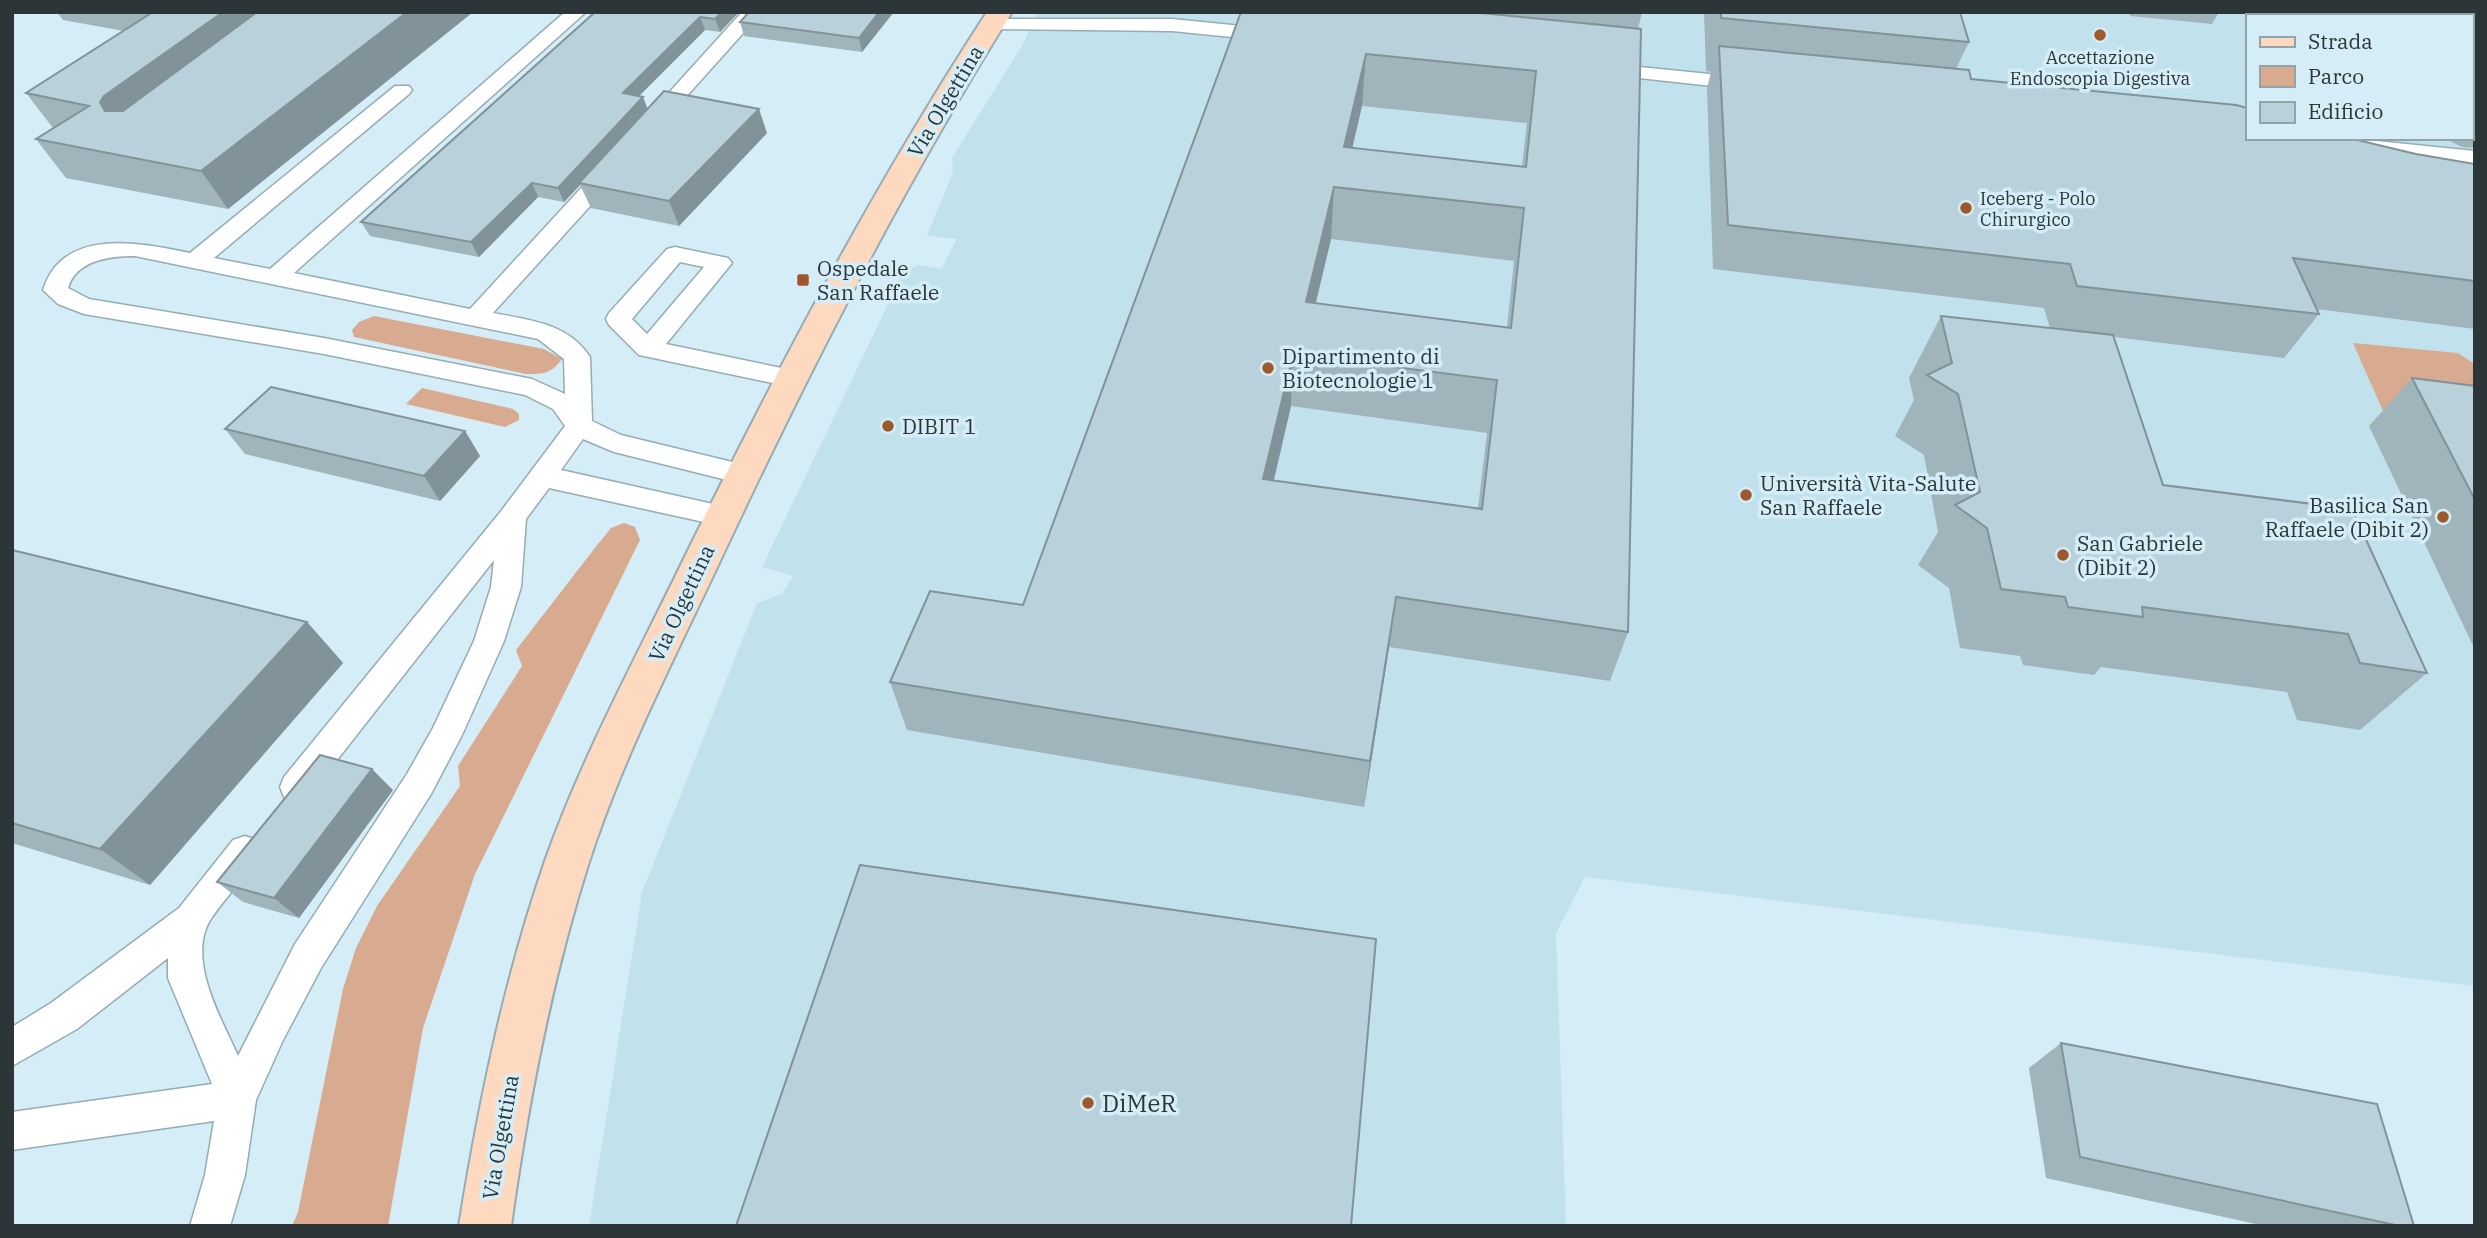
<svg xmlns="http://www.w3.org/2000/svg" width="2487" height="1238" font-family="'IBM Plex Serif',serif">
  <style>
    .built { fill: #c1e2ed; fill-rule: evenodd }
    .green { fill: #d8aa90 }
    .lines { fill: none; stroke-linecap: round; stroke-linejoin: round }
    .lane-casing { stroke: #95acb5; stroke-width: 3 }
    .secondary-casing { stroke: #95acb5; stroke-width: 4 }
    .lane { fill: #fff; fill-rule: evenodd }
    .secondary { fill: #fdd9c0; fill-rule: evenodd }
    .wall { fill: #9fb4bb; fill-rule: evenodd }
    .shaded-wall { fill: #829299 }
    .building { fill: #b9d1da; stroke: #829299; stroke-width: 2; fill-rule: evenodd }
    .poi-dot { fill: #9e582d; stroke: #d4edf6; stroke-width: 2.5 }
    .labels { text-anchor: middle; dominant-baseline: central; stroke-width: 7; stroke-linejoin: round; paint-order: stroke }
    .far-poi-label { font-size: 18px; fill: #2c3639; stroke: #d4edf6 }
    .street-label { font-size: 21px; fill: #2c3639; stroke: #d4edf6 }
    .poi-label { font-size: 21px; fill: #2c3639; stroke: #d4edf6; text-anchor: start }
    .near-poi-label { font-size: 24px; fill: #2c3639; stroke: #d4edf6; text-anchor: start }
  </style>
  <rect width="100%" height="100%" fill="#d4edf6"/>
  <path class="built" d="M 1038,12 L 2475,12 L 2475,986 L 1585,877 L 1556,933 L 1566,1226 L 589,1226 L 642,892 L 757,603 L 782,594 L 793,576 L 762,567 L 904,271 L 919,265 L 941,269 L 957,239 L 927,236 L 953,172 L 952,158 L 1022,46 ZM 2247,16 L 2471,16 L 2471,138 L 2247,138 Z"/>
  <g class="green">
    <path d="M 374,316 L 544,349 L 562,359 C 551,374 543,374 526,374 L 354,337 L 352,330 L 359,322 Z"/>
    <path d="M 2353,343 L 2458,353 L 2475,364 L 2475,421 L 2383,411 Z"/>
    <path d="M 422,388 L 513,409 L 519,414 L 519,420 L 505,427 L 406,404 Z"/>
    <path d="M 624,523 L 635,527 L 640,540 L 475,874 L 423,1028 L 388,1226 L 292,1226 L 298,1212 L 343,989 L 356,948 L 377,906 L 460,786 L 458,766 L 522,666 L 516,650 L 598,544 L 611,528 Z"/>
  </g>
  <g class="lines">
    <defs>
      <g id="lane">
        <path d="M 565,12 L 586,12 L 294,273 L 470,309 L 605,162 L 621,162 L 624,167 L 621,172 L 493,313 C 529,320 568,323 590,357 L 592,421 L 621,435 L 753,467 L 757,474 L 753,481 L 743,484 L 614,452 L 583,439 L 561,470 L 722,506 L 732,509 L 736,516 L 732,523 L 722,526 L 549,488 L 526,519 L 521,587 L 504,641 L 462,735 L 431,794 L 321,968 L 283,1040 L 256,1100 L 245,1175 L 230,1226 L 190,1226 L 205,1175 L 214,1121 L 12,1150 L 12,1112 L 212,1084 L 168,978 L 168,958 L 77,1029 L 12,1066 L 12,1027 L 51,1003 L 179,908 L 233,840 L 245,836 L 257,840 L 262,851 L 257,862 C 244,878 215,909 207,926 C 190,966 222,1020 238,1056 L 295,944 L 407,774 L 433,728 L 474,641 L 491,587 L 494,560 L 308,797 L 296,801 L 284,797 L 280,787 L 284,777 L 502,510 L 565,426 L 553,409 L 525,395 L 324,354 L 84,314 L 58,304 L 43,290 C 63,226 141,243 190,253 L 395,86 L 409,86 L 412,90 L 409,94 L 214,258 L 270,269 ZM 135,256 L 538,339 L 564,359 L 565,394 L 532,379 L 324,338 L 89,299 L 68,288 C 76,260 110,256 135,256 Z"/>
        <path d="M 742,12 L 762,12 L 660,126 L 646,126 L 642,122 L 646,118 Z"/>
        <path d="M 992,19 L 1172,19 L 1272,29 L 1282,35 L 1272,41 L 1172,31 L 985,29 L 982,25 Z"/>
        <path d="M 1600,63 L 1749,78 L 1756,80 L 1759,84 L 1756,88 L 1749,90 L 1593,73 L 1590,69 L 1593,65 Z"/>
        <path d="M 2272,138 L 2347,138 L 2475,151 L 2475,165 L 2283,144 L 2275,143 Z"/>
        <path d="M 675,247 L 728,258 L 732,263 L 666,344 L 801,372 L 805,378 L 801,384 L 792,387 L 639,355 L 609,325 L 606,319 L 609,313 L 667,249 ZM 680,262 L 704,267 L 647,334 L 632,319 Z"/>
      </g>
      <path id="secondary" d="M 987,12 L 1012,12 C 899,193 803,383 713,576 C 669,669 621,763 589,862 C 551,981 528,1103 511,1226 L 459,1226 C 479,1102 504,980 545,861 C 580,762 630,669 676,575 C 770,382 870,192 987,12 Z"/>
    </defs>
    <use href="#lane" class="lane-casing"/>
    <use href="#secondary" class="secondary-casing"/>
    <use href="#lane" class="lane"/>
    <use href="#secondary" class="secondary"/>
  </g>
  <g class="wall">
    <path d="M 57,12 L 473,12 L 228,209 L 66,178 L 36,139 L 53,128 L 26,93 L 124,31 L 63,20 Z"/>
    <path d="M 595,12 L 739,12 L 720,32 L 705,30 L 639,96 L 643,97 L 648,109 L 767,133 L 679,226 L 591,208 L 580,185 L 564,202 L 538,197 L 479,257 L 370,236 L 361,222 Z"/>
    <path d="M 749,12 L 893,12 L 893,13 L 862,52 L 744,36 L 740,22 Z"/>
    <path d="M 1241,12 L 1642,12 L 1638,29 L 1628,632 L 1610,681 L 1389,647 L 1364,807 L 907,730 L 890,682 L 1023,605 ZM 1362,106 L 1527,123 L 1522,166 L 1352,148 ZM 1331,239 L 1514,261 L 1507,327 L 1316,303 ZM 1291,406 L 1487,433 L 1478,508 L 1274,480 Z"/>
    <path d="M 1704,12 L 1960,12 L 1969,42 L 1956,69 L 1971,79 L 2247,138 L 2416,154 L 2475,164 L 2475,329 L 2316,309 L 2319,314 L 2284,358 L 2114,337 L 2163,485 L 2427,673 L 2360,730 L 2297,720 L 2287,692 L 2101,667 L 2094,675 L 2023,665 L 2020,656 L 1960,648 L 1949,588 L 1918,565 L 1938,532 L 1924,455 L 1895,436 L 1914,400 L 1909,378 L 1941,316 L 2050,328 L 2044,308 L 1713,269 L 1707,88 L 1711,72 L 1706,71 Z"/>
    <path d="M 2129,12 L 2219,12 L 2212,24 L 2130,16 Z"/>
    <path d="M 2471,67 L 2475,68 L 2475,148 L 2462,147 L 2444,138 L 2471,138 Z"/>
    <path d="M 2412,378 L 2475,386 L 2475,650 L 2369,426 Z"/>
    <path d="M 225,429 L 465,431 L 480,456 L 440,501 L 245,454 Z"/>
    <path d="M 12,550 L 307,622 L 343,663 L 150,885 L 12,843 Z"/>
    <path d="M 393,790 L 299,918 L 243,902 L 217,882 Z"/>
    <path d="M 2061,1043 L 2414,1226 L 2265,1226 L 2046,1178 L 2029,1068 Z"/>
  </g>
  <g class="shaded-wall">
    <path d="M 223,12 L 297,12 L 131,135 L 105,111 L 100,102 L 104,96 Z"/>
    <path d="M 407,12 L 473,12 L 228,209 L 201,171 Z"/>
    <path d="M 722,12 L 739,12 L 720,32 L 715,19 Z"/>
    <path d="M 879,12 L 893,13 L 862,52 L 859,38 Z"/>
    <path d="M 700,17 L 705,30 L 628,107 L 623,93 Z"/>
    <path d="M 1366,54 L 1362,106 L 1343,188 L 1344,147 Z"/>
    <path d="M 643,97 L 648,111 L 579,183 L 580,185 L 564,202 L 558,188 Z"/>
    <path d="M 759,109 L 767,133 L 679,226 L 669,201 Z"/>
    <path d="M 532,183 L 538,197 L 479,257 L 471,242 Z"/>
    <path d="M 1334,187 L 1331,239 L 1303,355 L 1306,302 Z"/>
    <path d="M 1293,354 L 1291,406 L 1262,530 L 1263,479 Z"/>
    <path d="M 465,431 L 480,456 L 440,501 L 424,476 Z"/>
    <path d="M 1396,597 L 1389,647 L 1364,807 L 1370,761 Z"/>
    <path d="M 307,622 L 343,663 L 150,885 L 100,849 Z"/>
    <path d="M 372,769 L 393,790 L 299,918 L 274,898 Z"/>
  </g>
  <g class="building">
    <path d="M 153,12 L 223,12 L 104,96 L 100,102 L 105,111 L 123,111 L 257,12 L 407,12 L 201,171 L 36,139 L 89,106 L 26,93 Z"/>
    <path d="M 595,12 L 722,12 L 715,19 L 700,17 L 623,93 L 643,97 L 558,188 L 532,183 L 471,242 L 361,222 Z"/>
    <path d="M 749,12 L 879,12 L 859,38 L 740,22 Z"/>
    <path d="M 1241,12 L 1471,12 L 1641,29 L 1628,632 L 1396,597 L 1370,761 L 890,682 L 930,591 L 1023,605 ZM 1366,54 L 1536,71 L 1526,167 L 1344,147 ZM 1334,187 L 1524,208 L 1511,328 L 1306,302 ZM 1293,354 L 1497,380 L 1482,509 L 1263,479 Z"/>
    <path d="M 1721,12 L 1960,12 L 1969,42 L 1721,18 Z"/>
    <path d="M 2401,12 L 2424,12 L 2432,16 L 2394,16 Z"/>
    <path d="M 1719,46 L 1969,70 L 1971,79 L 2236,105 L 2247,108 L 2247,138 L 2349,138 L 2416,154 L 2475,164 L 2475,281 L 2293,258 L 2319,314 L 2077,286 L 2070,264 L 1728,225 Z"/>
    <path d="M 2471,67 L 2475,68 L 2475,135 L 2471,134 Z"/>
    <path d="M 664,91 L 759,109 L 669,201 L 579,183 Z"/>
    <path d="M 1941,316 L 2113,335 L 2163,485 L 2352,509 L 2427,673 L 2360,663 L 2348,634 L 2142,607 L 2143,617 L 2068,607 L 2065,597 L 2001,589 L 1987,528 L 1955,505 L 1980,492 L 1958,394 L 1927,375 L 1952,363 Z"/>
    <path d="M 2412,378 L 2475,386 L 2475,500 Z"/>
    <path d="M 271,387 L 465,431 L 424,476 L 225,429 Z"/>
    <path d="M 12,550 L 307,622 L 100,849 L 12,823 Z"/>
    <path d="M 320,755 L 372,769 L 274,898 L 217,882 Z"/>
    <path d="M 860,865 L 1376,939 L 1351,1226 L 736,1226 Z"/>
    <path d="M 2061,1043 L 2377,1104 L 2414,1226 L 2400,1226 L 2080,1157 Z"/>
  </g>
  <g class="poi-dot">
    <circle cx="2100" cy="35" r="7"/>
    <circle cx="1966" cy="208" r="7"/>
    <rect x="796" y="273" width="14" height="14" rx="3.5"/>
    <circle cx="1268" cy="368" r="7"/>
    <circle cx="888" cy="426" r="7"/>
    <circle cx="1746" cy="495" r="7"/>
    <circle cx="2443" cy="517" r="7"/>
    <circle cx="2063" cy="555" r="7"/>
    <circle cx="1088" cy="1103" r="7"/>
  </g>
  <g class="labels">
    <g class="far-poi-label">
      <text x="2100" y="57">Accettazione<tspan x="2100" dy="21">Endoscopia Digestiva</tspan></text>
      <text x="1980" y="198" text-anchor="start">Iceberg - Polo<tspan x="1980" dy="21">Chirurgico</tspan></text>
    </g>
    <g class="street-label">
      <text transform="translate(945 101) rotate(-59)">Via Olgettina</text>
      <text transform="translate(681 603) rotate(-65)">Via Olgettina</text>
      <text transform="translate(500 1137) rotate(-80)">Via Olgettina</text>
    </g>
    <g class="poi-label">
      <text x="817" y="268">Ospedale<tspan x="817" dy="24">San Raffaele</tspan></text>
      <text x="1282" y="356">Dipartimento di<tspan x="1282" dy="24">Biotecnologie 1</tspan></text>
      <text x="902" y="426">DIBIT 1</text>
      <text x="1760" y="483">Università Vita-Salute<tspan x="1760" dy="24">San Raffaele</tspan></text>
      <text x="2429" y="505" text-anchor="end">Basilica San<tspan x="2429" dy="24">Raffaele (Dibit 2)</tspan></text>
      <text x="2077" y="543">San Gabriele<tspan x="2077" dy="24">(Dibit 2)</tspan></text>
    </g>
    <g class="near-poi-label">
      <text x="1102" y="1103">DiMeR</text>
    </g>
  </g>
  <rect width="2487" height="1238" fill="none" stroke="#2c3639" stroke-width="28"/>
  <rect x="2246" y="14" width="228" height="126" fill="#d4edf6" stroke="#91a4aa" stroke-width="2"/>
  <rect x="2260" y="37" width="35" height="10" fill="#fdd9c0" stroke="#91a4aa" stroke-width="2"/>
  <text x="2308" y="49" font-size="21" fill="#2c3639">Strada</text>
  <rect x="2260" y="66" width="35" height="21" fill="#d8aa90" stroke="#91a4aa" stroke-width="2"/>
  <text x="2308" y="84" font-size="21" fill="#2c3639">Parco</text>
  <rect x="2260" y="102" width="35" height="21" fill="#b9d1da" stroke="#91a4aa" stroke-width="2"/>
  <text x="2308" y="119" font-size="21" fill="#2c3639">Edificio</text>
</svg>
